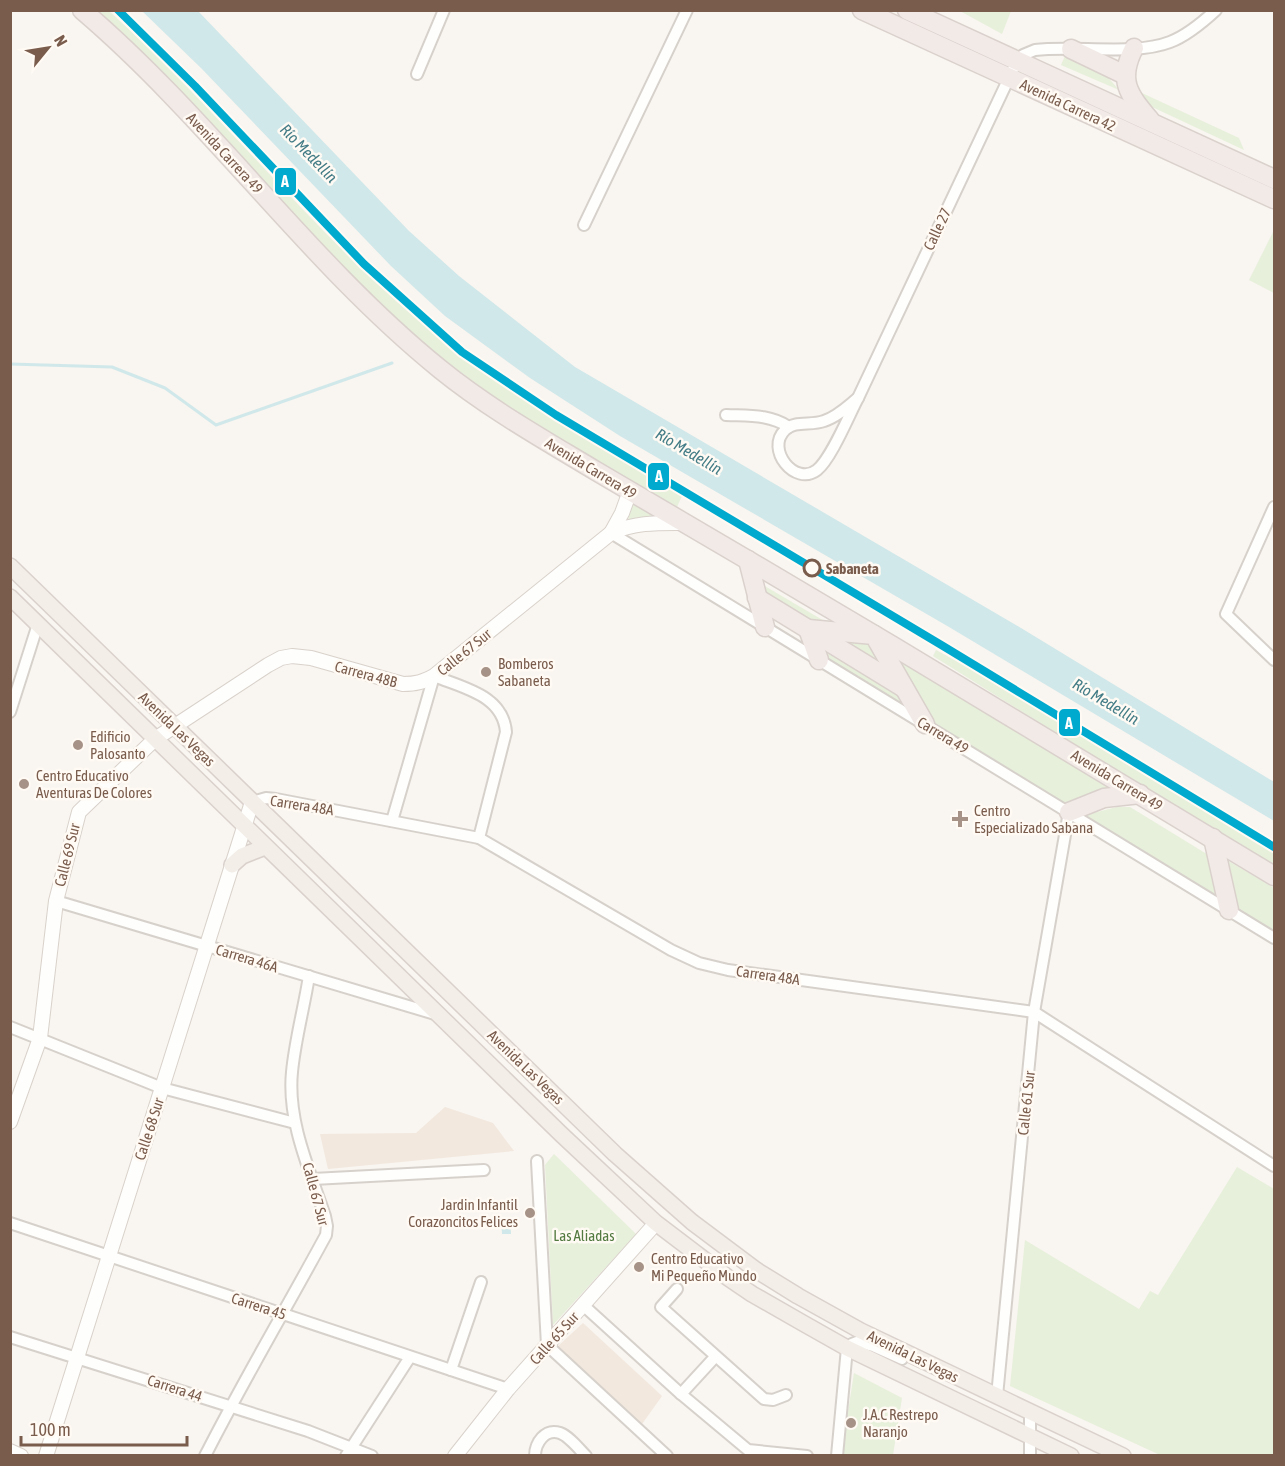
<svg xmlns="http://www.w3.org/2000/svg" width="1285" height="1466" font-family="'Asap Condensed',sans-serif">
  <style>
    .residential { fill: #f2e8de }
    .green { fill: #e7f0db }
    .water { fill: #d0e8ea }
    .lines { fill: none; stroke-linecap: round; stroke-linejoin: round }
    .stream { stroke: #d0e8ea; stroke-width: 3 }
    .street-casing { stroke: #d7d1cb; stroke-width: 14 }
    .secondary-casing { stroke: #d9d2cb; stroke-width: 16 }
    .primary-casing { stroke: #dad1cc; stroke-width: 18 }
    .highway-casing { stroke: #dad1cc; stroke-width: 21 }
    .street { stroke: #fefefd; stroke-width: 10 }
    .secondary { stroke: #fefefd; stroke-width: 14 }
    .primary { stroke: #f3eee8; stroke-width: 15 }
    .highway { stroke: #f2eae7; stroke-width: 18 }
    .metro-1-casing { stroke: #fffaf3; stroke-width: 12 }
    .metro-1 { stroke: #00a9ce; stroke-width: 8 }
    .stop-dot { fill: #fffaf3; stroke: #7a5c4d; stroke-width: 3 }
    .poi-dot { fill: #a69286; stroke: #fffaf3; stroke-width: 2 }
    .labels { text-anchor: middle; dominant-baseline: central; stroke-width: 5; stroke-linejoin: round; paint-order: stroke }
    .street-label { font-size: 15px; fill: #7a5c4d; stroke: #fffaf3 }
    .stop-label { font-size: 15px; font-weight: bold; fill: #7a5c4d; stroke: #fffaf3; text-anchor: start }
    .poi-label { font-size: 15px; fill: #7a5c4d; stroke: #fffaf3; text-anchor: start }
    .park-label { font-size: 15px; fill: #537a41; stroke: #fffaf3 }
    .water-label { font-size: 16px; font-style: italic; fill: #437c86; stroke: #fffaf3 }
    .line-badge { stroke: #fffaf3; stroke-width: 2 }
    .badge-label { font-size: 16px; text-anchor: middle; font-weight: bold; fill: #fff }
  </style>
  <rect width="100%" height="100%" fill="#f9f5f0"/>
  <g class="residential">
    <path d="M 445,1107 L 493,1123 L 514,1151 L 328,1169 L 320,1134 L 416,1133 Z"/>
    <path d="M 583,1323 L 662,1396 L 642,1424 L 557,1347 Z"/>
  </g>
  <g class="green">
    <path d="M 96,11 L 109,11 C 215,106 303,221 411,314 C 494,385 589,440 682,496 L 677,507 C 584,453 488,401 408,329 C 333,260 267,183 197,109 C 165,75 132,40 96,11 Z"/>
    <path d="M 960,11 L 1011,10 L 1011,11 L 1002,34 Z"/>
    <path d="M 1065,56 L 1104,73 L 1119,90 L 1061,65 Z"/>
    <path d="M 1142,93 L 1239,138 L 1244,150 L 1150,106 Z"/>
    <path d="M 1274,230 L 1274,293 L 1249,280 Z"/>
    <path d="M 633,501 L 659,520 L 628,520 Z"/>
    <path d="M 763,585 L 826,622 L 807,623 L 771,601 Z"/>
    <path d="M 834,638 L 867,643 L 886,672 Z"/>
    <path d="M 823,648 L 897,691 L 907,711 L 829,664 Z"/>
    <path d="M 936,650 L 984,676 L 1274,853 L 1274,866 L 1080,748 L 933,656 Z"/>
    <path d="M 894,656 L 1110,789 L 1067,806 L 929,721 Z"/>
    <path d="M 1117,807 L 1130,807 L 1210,856 L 1221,898 L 1085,815 Z"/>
    <path d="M 1225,859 L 1274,888 L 1274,931 L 1240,911 Z"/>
    <path d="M 554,1154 L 636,1234 L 553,1325 L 545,1165 Z"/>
    <path d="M 1237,1167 L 1274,1189 L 1274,1455 L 1160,1455 L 1010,1386 L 1025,1240 L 1139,1309 L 1150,1291 L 1158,1295 Z"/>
    <path d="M 854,1373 L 902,1398 L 893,1455 L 841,1456 Z"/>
  </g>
  <g class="water">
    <path d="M 142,11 L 198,11 L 409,231 L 459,276 L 575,367 L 1021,628 L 1274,782 L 1274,821 L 949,627 L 620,436 L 530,378 L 445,316 L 391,266 L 201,68 Z"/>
    <path d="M 501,1218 L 510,1218 L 511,1234 L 502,1234 Z"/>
  </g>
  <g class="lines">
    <path class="stream" d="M 10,364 L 112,367 L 165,388 L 216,425 L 392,363"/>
    <defs>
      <g id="street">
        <path d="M 417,74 L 444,10"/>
        <path d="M 584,225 L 687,10"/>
        <path d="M 858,398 L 1017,61 L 1023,55 L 1035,50 C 1075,45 1134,56 1170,42 C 1186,36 1203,22 1216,10"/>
        <path d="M 858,398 C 849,415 831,459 817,470 C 795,487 765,449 785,430 C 795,420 811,426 824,421 C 837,417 848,406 858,398 Z"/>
        <path d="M 726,415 C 749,416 769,414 789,427"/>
        <path d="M 1274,507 L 1226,614 L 1274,660"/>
        <path d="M 611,533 L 1274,938"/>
        <path d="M 10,712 L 38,624"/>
        <path d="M 252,802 L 266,798 L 276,799 L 479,838 L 671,950 L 699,963 L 728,970 L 1034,1012 L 1274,1166"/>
        <path d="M 392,821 L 434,676 C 463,688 503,695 506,732 L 479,838"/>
        <path d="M 56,901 L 435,1014"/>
        <path d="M 10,1027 L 162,1088 L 295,1123"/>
        <path d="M 537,1161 L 547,1345 L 667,1456"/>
        <path d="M 313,1179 L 484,1170"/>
        <path d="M 10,1223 L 508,1389"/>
        <path d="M 677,1289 L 661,1307 L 764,1399 L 773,1400 L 786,1395"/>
        <path d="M 583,1305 L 681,1394 L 748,1450 L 807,1456"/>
        <path d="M 10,1337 L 308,1431 L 372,1456"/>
        <path d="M 451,1370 L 481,1282"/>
        <path d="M 681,1394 L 715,1357"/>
        <path d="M 997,1396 L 1034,1012 L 1069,812"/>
        <path d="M 205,1456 C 243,1381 286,1309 326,1235 L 327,1226 L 325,1216 C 310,1171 287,1121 292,1072 C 295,1040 304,1008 309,976"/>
        <path d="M 346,1456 L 410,1357"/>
        <path d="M 535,1456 C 535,1443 545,1428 560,1433 C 569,1436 579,1449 586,1456"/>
        <path d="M 837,1456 L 847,1348 L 852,1344 L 857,1342 L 873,1346 L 902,1359"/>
        <path d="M 1030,1456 L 1030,1412"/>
      </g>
      <g id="secondary">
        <path d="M 611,533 L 622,513 L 630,491"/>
        <path d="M 10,1122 L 40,1038 L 56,901 L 79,812 L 155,739 L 268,665 L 281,658 L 292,656 L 311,658 L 403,684 C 416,684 423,682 434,676 L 611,533 C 636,522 658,523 685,523"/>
        <path d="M 10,1451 L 21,1456"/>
        <path d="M 46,1456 L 252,802"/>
        <path d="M 455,1456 L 508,1389 L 656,1223"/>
      </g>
      <g id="primary">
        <path d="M 10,566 L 615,1154 L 692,1222 L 756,1270 L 798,1296 L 861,1331 L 1123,1456"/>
        <path d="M 10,597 L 562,1135 L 656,1223 L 727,1277 L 752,1294 L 801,1322 L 847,1348 L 1071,1456"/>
        <path d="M 232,865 L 242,856 L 265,847"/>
      </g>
      <g id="highway">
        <path d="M 82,10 C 211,120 308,262 440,369 C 488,408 543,439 596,471 C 652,504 707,536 763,569 C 934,670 1104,772 1274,876"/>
        <path d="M 862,10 L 1274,199"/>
        <path d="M 907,10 L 1274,179"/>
        <path d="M 1134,48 C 1117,81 1129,95 1150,120"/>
        <path d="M 1071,49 L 1125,75"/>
        <path d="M 748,560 L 765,627"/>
        <path d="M 757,598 L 904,688"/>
        <path d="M 819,660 L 808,629 L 874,635 L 925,724"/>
        <path d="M 1069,812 L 1104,798 L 1140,794"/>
        <path d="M 1213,838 L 1229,910"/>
      </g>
    </defs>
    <use href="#street" class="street-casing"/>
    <use href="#secondary" class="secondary-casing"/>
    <use href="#primary" class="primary-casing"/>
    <use href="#highway" class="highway-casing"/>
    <use href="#street" class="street"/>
    <use href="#secondary" class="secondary"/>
    <use href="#primary" class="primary"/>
    <use href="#highway" class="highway"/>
    <defs>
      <path id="metro-1" d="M 118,10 L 195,86 L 364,264 L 462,352 L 556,415 L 943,646 L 1274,847"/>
    </defs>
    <use href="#metro-1" class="metro-1-casing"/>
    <use href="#metro-1" class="metro-1"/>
  </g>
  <circle class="stop-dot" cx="812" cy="568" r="8"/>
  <g class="poi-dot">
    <circle cx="486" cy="672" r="6"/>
    <circle cx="78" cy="745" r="6"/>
    <circle cx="24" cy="784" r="6"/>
    <path d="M957 810h6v6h6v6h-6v6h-6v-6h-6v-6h6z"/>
    <circle cx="530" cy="1213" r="6"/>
    <circle cx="639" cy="1267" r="6"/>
    <circle cx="851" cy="1423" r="6"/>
  </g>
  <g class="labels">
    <g class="street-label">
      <text transform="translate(1068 105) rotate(25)">Avenida Carrera 42</text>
      <text transform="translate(225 153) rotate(47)">Avenida Carrera 49</text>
      <text transform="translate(937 229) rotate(-65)">Calle 27</text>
      <text transform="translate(591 468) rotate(31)">Avenida Carrera 49</text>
      <text transform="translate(464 652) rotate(-39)">Calle 67 Sur</text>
      <text transform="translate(366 674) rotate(15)">Carrera 48B</text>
      <text transform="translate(177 729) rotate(44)">Avenida Las Vegas</text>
      <text transform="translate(943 735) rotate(31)">Carrera 49</text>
      <text transform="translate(1117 780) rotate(31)">Avenida Carrera 49</text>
      <text transform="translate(302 805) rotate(9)">Carrera 48A</text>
      <text transform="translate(67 855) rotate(-76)">Calle 69 Sur</text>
      <text transform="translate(247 958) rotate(17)">Carrera 46A</text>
      <text transform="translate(768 975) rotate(8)">Carrera 48A</text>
      <text transform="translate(526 1067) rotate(44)">Avenida Las Vegas</text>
      <text transform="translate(1026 1103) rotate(-84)">Calle 61 Sur</text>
      <text transform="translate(149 1129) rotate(-72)">Calle 68 Sur</text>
      <text transform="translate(316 1194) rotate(75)">Calle 67 Sur</text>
      <text transform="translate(259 1306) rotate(18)">Carrera 45</text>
      <text transform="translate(554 1338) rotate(-48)">Calle 65 Sur</text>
      <text transform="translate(913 1356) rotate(26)">Avenida Las Vegas</text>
      <text transform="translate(175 1388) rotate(18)">Carrera 44</text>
    </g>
    <g class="stop-label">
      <text x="826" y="568">Sabaneta</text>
    </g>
    <g class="poi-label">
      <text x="498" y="663">Bomberos<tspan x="498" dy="17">Sabaneta</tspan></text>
      <text x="90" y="736">Edificio<tspan x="90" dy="17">Palosanto</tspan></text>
      <text x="36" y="775">Centro Educativo<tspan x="36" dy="17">Aventuras De Colores</tspan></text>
      <text x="974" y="810">Centro<tspan x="974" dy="17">Especializado Sabana</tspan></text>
      <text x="518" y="1204" text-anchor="end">Jardin Infantil<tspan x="518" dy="17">Corazoncitos Felices</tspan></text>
      <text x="651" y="1258">Centro Educativo<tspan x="651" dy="17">Mi Pequeño Mundo</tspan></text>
      <text x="863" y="1414">J.A.C Restrepo<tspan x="863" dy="17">Naranjo</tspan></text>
    </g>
    <g class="park-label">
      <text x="584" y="1235">Las Aliadas</text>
    </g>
    <g class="water-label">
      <text transform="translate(309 153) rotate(46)">Río Medellín</text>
      <text transform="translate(689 451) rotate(31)">Río Medellín</text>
      <text transform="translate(1106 701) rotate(31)">Río Medellín</text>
    </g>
  </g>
  <g class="line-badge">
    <rect x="274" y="167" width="23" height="29" rx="6" fill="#00a9ce"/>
    <rect x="647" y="462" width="23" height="29" rx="6" fill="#00a9ce"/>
    <rect x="1058" y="708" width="23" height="29" rx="6" fill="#00a9ce"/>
  </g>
  <g class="badge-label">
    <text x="285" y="187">A</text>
    <text x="659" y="482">A</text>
    <text x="1069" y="729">A</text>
  </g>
  <rect width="1285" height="1466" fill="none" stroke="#7a5c4d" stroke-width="24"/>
  <g transform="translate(48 48) rotate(60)" stroke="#fffaf3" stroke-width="4.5" paint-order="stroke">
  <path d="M0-4.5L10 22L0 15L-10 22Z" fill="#7a5c4d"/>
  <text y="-9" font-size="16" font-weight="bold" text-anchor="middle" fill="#7a5c4d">N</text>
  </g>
  <path d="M21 1436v9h166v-9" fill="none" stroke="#7a5c4d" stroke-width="3"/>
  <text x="30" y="1436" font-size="18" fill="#7a5c4d" stroke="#fffaf3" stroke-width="4.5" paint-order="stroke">100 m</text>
</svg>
